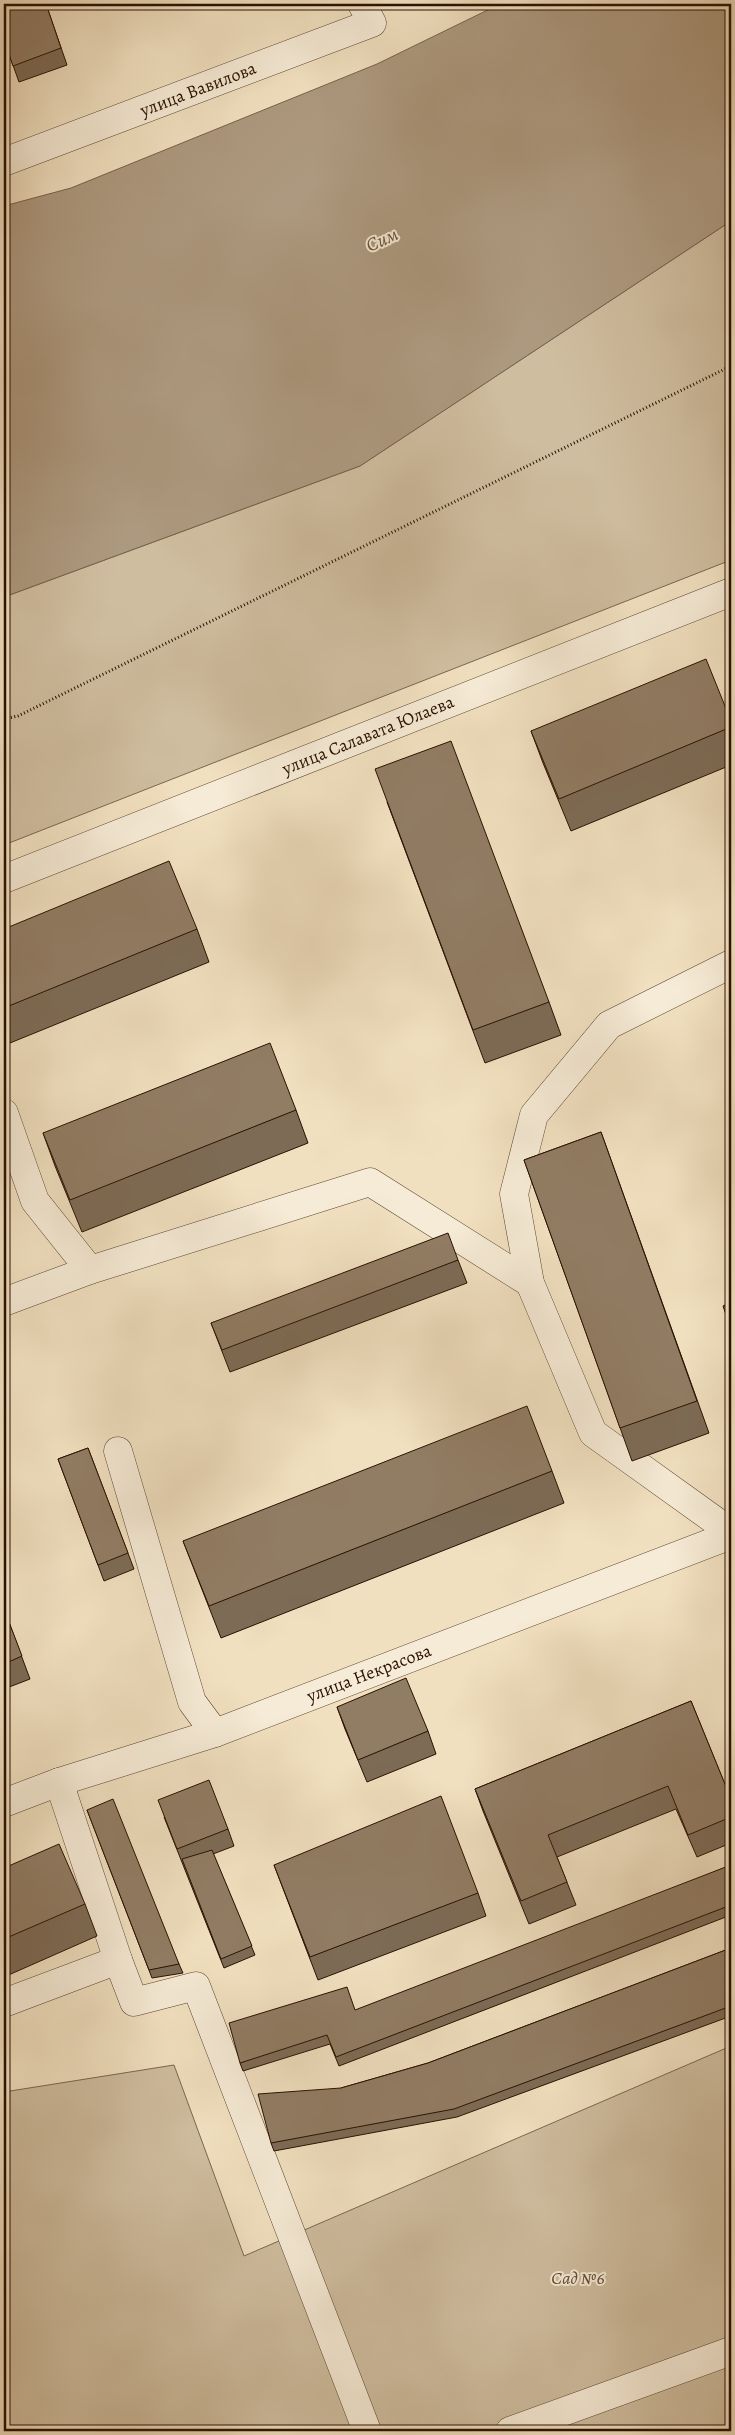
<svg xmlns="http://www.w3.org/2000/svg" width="735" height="2435" font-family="Alegreya,serif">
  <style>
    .green { fill: #cfbd9f; stroke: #7c6650 }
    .water { fill: #ad997f; stroke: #78624c }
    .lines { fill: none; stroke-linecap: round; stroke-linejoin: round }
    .minor-casing { stroke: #5b4430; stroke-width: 29 }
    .path { stroke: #291000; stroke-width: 3; stroke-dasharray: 1 2.5; stroke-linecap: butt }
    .minor { stroke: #f6ebd6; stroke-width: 28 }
    .wall { fill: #7d6b56; stroke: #291000 }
    .building { fill: #917c64; stroke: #291000 }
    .labels { text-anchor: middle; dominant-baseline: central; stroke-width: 4; stroke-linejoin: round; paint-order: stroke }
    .street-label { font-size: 18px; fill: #291000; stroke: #f6ebd6 }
    .park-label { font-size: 18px; font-style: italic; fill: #634d38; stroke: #f6ebd6 }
    .water-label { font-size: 19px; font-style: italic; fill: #644e39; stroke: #f6ebd6 }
  </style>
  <rect width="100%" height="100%" fill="#f1e0c0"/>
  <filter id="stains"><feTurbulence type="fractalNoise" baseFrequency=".004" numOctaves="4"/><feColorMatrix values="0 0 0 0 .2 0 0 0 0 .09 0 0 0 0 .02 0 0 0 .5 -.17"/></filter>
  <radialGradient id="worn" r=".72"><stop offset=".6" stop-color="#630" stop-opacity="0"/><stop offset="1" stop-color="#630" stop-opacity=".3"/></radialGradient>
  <g class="green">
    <path d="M 731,221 L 731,560 L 4,845 L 4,597 L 360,466 Z"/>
    <path d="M 731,2046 L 731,2431 L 4,2431 L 4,2092 L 174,2065 L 244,2256 Z"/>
  </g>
  <path class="water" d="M 500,4 L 731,4 L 731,221 L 360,466 L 4,597 L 4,206 L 71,188 L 377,64 Z"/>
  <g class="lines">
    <defs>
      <g id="minor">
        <path d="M 4,162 L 372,23 L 362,4"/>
        <path d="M 4,879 L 731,592"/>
        <path d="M 731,964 L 609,1025 L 534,1115 L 514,1194 L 530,1283 L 593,1433 L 731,1532"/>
        <path d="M 4,1113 L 35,1201 L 90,1270 L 370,1182 L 530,1283"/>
        <path d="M 4,1302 L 90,1270"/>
        <path d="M 118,1451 L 192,1702 L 215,1733"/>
        <path d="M 4,1803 L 59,1782 L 215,1733 L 731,1535"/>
        <path d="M 118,1960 L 134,2002 L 196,1986 L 367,2431"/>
        <path d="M 4,2003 L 118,1960 L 59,1782"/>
        <path d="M 510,2431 L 731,2351"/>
      </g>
    </defs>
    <use href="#minor" class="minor-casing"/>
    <path class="path" d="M 4,719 L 18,716 L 731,366"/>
    <use href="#minor" class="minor"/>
  </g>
  <g class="wall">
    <path d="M 46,4 L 67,65 L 19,82 L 4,40 Z"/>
    <path d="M 731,721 L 731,765 L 571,831 L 543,763 L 531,731 Z"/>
    <path d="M 387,802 L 549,1002 L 561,1035 L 485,1063 Z"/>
    <path d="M 4,929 L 197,929 L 209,962 L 10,1043 L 4,1028 Z"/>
    <path d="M 296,1110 L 308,1143 L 82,1232 L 55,1166 L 43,1133 Z"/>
    <path d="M 601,1132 L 709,1433 L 632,1461 L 524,1160 Z"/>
    <path d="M 458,1260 L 467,1283 L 230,1372 L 211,1323 Z"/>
    <path d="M 88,1448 L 134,1569 L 104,1581 L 58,1459 Z"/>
    <path d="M 552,1471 L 564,1503 L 221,1638 L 183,1541 Z"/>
    <path d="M 4,1609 L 30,1679 L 4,1689 Z"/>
    <path d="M 691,1701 L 731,1799 L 731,1843 L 697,1857 L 676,1809 L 557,1857 L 576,1905 L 529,1924 L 483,1811 L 475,1789 Z"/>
    <path d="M 337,1707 L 428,1731 L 436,1754 L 367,1782 L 345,1729 Z"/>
    <path d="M 87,1810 L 179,1964 L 183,1973 L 152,1978 Z"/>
    <path d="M 164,1817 L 228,1829 L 234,1846 L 213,1854 L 255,1955 L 224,1968 Z"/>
    <path d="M 274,1865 L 478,1893 L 486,1916 L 318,1980 Z"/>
    <path d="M 731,1865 L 731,1915 L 339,2066 L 330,2044 L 243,2071 L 240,2063 Z"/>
    <path d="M 4,1868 L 85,1904 L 97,1936 L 4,1977 Z"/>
    <path d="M 731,1948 L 731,2016 L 457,2117 L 274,2151 L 271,2143 L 341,2088 L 428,2063 Z"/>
  </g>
  <g class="building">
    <path d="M 20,4 L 46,4 L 61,48 L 13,66 L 4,40 L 4,10 Z"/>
    <path d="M 706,659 L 731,721 L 731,727 L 559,799 L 531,731 Z"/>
    <path d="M 451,741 L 549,1002 L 473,1030 L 375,769 Z"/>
    <path d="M 169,861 L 197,929 L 4,1008 L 4,929 Z"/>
    <path d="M 270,1043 L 296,1110 L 70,1200 L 43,1133 Z"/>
    <path d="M 601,1132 L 697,1401 L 620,1428 L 524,1160 Z"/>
    <path d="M 448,1233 L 458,1260 L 222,1350 L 211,1323 Z"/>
    <path d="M 731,1302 L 731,1329 L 723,1306 Z"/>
    <path d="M 527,1406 L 552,1471 L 209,1606 L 183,1541 Z"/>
    <path d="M 88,1448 L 128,1553 L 98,1565 L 58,1459 Z"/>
    <path d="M 4,1609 L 22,1656 L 4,1664 Z"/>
    <path d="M 406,1678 L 428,1731 L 358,1760 L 337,1707 Z"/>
    <path d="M 691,1701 L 731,1799 L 731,1817 L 688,1835 L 668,1786 L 548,1835 L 567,1882 L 521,1901 L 475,1789 Z"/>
    <path d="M 209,1780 L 228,1829 L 177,1849 L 158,1800 Z"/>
    <path d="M 441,1796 L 478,1893 L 310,1957 L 274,1865 Z"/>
    <path d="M 113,1799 L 179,1964 L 149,1970 L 87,1810 Z"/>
    <path d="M 59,1844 L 85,1904 L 4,1939 L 4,1868 Z"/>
    <path d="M 212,1850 L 252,1946 L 221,1959 L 182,1859 Z"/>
    <path d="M 731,1865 L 731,1905 L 336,2057 L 327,2035 L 240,2063 L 229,2023 L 347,1987 L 355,2010 Z"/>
    <path d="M 731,1948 L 731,2006 L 454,2109 L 271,2143 L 258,2094 L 341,2088 L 428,2063 Z"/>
  </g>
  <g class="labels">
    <g class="street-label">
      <text transform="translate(198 89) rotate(-21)">улица Вавилова</text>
      <text transform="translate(368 735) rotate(-22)">улица Салавата Юлаева</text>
      <text transform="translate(369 1673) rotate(-21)">улица Некрасова</text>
    </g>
    <g class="park-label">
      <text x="578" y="2278">Сад №6</text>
    </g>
    <g class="water-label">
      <text transform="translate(382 240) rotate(-24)">Сим</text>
    </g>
  </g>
  <rect width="735" height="2435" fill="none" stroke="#f1e0c0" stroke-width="20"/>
  <rect x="5" y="5" width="725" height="2425" fill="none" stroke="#291000" stroke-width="2.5"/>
  <rect x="10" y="10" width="715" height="2415" fill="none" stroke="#291000"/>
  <rect width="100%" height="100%" filter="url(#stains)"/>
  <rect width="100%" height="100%" fill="url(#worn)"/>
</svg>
